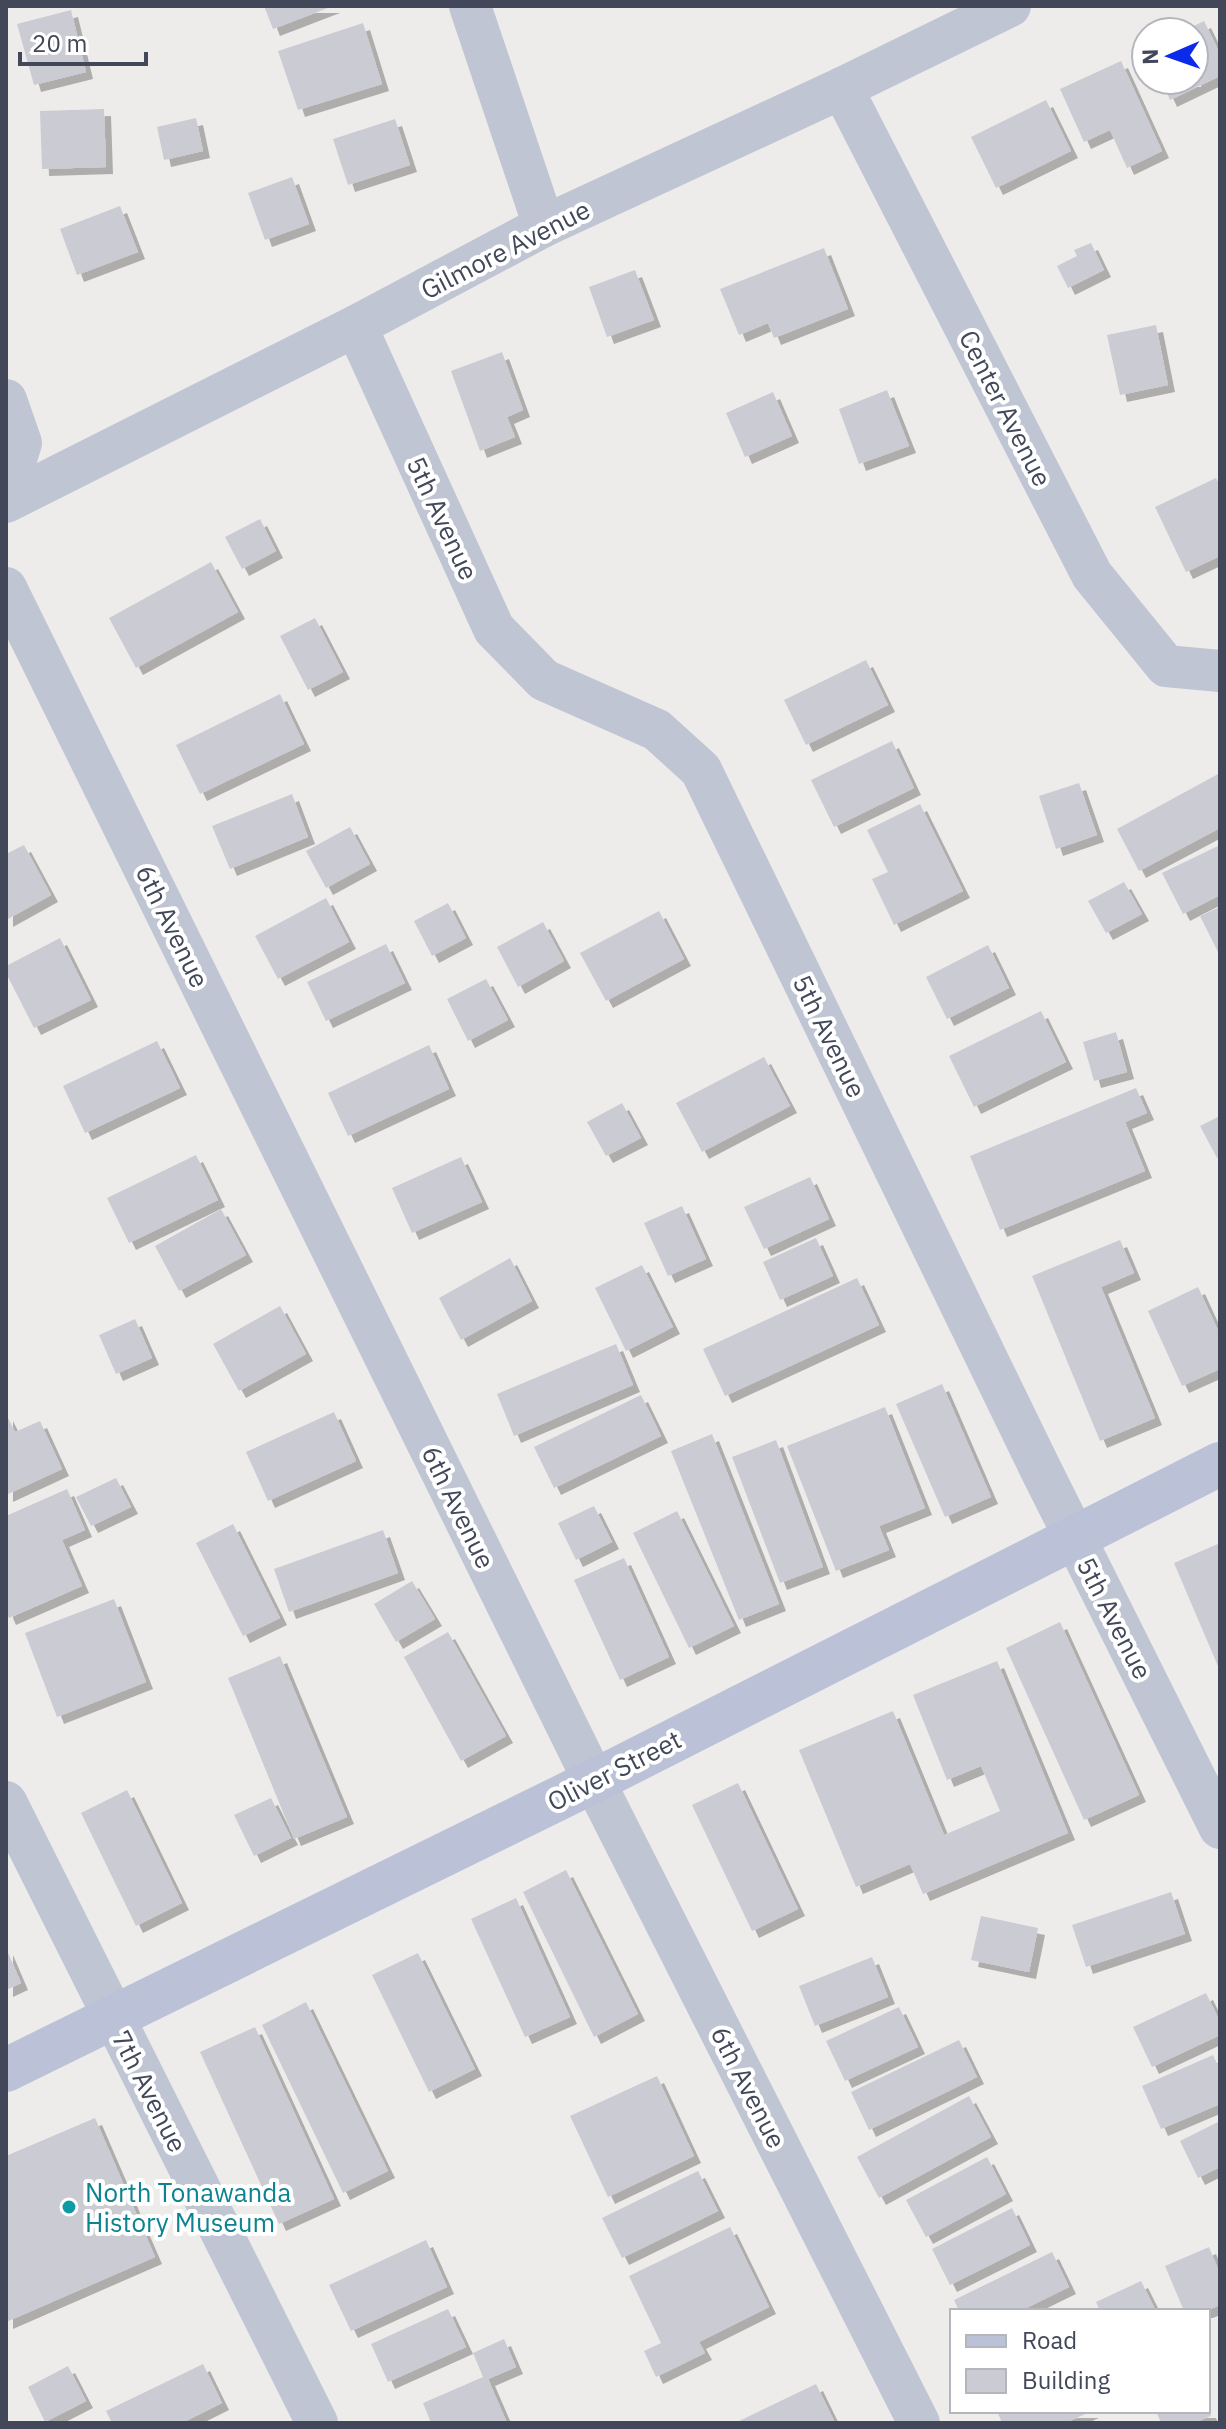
<svg xmlns="http://www.w3.org/2000/svg" width="1226" height="2429" font-family="'IBM Plex Sans',sans-serif">
  <style>
    .building { fill: #cbcbd4; filter: url(#shadow) }
    .lines { fill: none; stroke-linecap: round; stroke-linejoin: round }
    .street { stroke: #c0c5d4; stroke-width: 42 }
    .secondary { stroke: #bbc1d7; stroke-width: 44 }
    .culture-dot { fill: #0f9aa8; stroke: #fff; stroke-width: 3 }
    .labels { text-anchor: middle; dominant-baseline: central; stroke-width: 8; stroke-linejoin: round; paint-order: stroke }
    .street-label { font-size: 26px; fill: #42485a; stroke: #fff }
    .culture-label { font-size: 26px; fill: #0d838f; stroke: #fff; text-anchor: start }
  </style>
  <defs>
    <filter id="shadow"><feDropShadow dx="7" dy="7" stdDeviation="0" flood-color="#0004"/></filter>
  </defs>
  <rect width="100%" height="100%" fill="#eeeceb"/>
  <g class="building">
    <path d="M 264,6 L 333,6 L 273,29 Z"/>
    <path d="M 71,10 L 86,72 L 34,85 L 17,24 Z"/>
    <path d="M 1204,21 L 1220,54 L 1220,76 L 1170,100 L 1161,80 L 1194,80 L 1194,32 L 1181,32 Z"/>
    <path d="M 363,23 L 382,84 L 298,110 L 278,51 Z"/>
    <path d="M 1121,61 L 1162,151 L 1127,168 L 1110,130 L 1084,142 L 1060,89 Z"/>
    <path d="M 1046,100 L 1071,151 L 996,188 L 971,137 Z"/>
    <path d="M 104,109 L 106,167 L 42,169 L 40,111 Z"/>
    <path d="M 196,118 L 203,151 L 164,160 L 157,127 Z"/>
    <path d="M 395,119 L 410,165 L 348,185 L 333,139 Z"/>
    <path d="M 292,177 L 309,224 L 265,240 L 248,193 Z"/>
    <path d="M 120,206 L 138,252 L 77,275 L 60,229 Z"/>
    <path d="M 1091,243 L 1104,270 L 1068,288 L 1057,266 L 1077,256 L 1074,250 Z"/>
    <path d="M 824,248 L 848,309 L 774,338 L 768,323 L 739,335 L 720,289 Z"/>
    <path d="M 635,270 L 654,320 L 607,337 L 589,287 Z"/>
    <path d="M 1156,325 L 1168,385 L 1120,395 L 1107,335 Z"/>
    <path d="M 502,352 L 523,410 L 507,417 L 515,437 L 480,451 L 451,371 Z"/>
    <path d="M 887,390 L 909,446 L 859,464 L 839,409 Z"/>
    <path d="M 773,392 L 792,436 L 745,457 L 726,413 Z"/>
    <path d="M 1216,478 L 1220,486 L 1220,556 L 1186,572 L 1155,507 Z"/>
    <path d="M 260,519 L 276,551 L 242,569 L 225,537 Z"/>
    <path d="M 211,562 L 238,612 L 136,668 L 109,618 Z"/>
    <path d="M 315,618 L 343,672 L 308,690 L 280,636 Z"/>
    <path d="M 866,660 L 888,705 L 806,745 L 784,700 Z"/>
    <path d="M 280,694 L 304,744 L 200,794 L 176,745 Z"/>
    <path d="M 892,741 L 914,788 L 834,827 L 811,780 Z"/>
    <path d="M 1220,773 L 1220,828 L 1139,871 L 1117,829 Z"/>
    <path d="M 1079,783 L 1097,835 L 1056,849 L 1039,796 Z"/>
    <path d="M 292,794 L 308,837 L 230,869 L 212,826 Z"/>
    <path d="M 920,804 L 963,891 L 894,925 L 872,879 L 888,872 L 867,830 Z"/>
    <path d="M 350,827 L 370,864 L 326,888 L 306,851 Z"/>
    <path d="M 24,845 L 51,895 L 6,920 L 6,854 Z"/>
    <path d="M 1220,845 L 1220,895 L 1183,914 L 1162,873 Z"/>
    <path d="M 1124,882 L 1142,914 L 1106,933 L 1088,901 Z"/>
    <path d="M 326,898 L 349,942 L 278,979 L 255,936 Z"/>
    <path d="M 448,903 L 466,938 L 432,956 L 414,921 Z"/>
    <path d="M 1220,907 L 1220,956 L 1200,916 Z"/>
    <path d="M 659,911 L 684,959 L 606,1001 L 580,953 Z"/>
    <path d="M 543,922 L 564,961 L 518,987 L 497,947 Z"/>
    <path d="M 60,938 L 91,1000 L 34,1028 L 6,973 L 6,966 Z"/>
    <path d="M 386,944 L 405,983 L 326,1021 L 307,982 Z"/>
    <path d="M 988,945 L 1009,988 L 947,1019 L 926,977 Z"/>
    <path d="M 486,979 L 508,1020 L 468,1041 L 447,999 Z"/>
    <path d="M 1041,1011 L 1066,1062 L 974,1107 L 949,1056 Z"/>
    <path d="M 1116,1032 L 1127,1072 L 1094,1081 L 1083,1042 Z"/>
    <path d="M 157,1041 L 180,1088 L 85,1133 L 63,1086 Z"/>
    <path d="M 429,1045 L 449,1089 L 348,1136 L 328,1093 Z"/>
    <path d="M 764,1057 L 790,1106 L 702,1152 L 676,1103 Z"/>
    <path d="M 1136,1088 L 1147,1113 L 1125,1122 L 1145,1171 L 1000,1230 L 970,1156 Z"/>
    <path d="M 622,1103 L 641,1138 L 606,1156 L 587,1122 Z"/>
    <path d="M 1220,1116 L 1220,1157 L 1217,1158 L 1200,1126 Z"/>
    <path d="M 196,1155 L 218,1200 L 129,1243 L 107,1198 Z"/>
    <path d="M 461,1157 L 482,1202 L 412,1233 L 392,1188 Z"/>
    <path d="M 810,1177 L 829,1219 L 764,1249 L 744,1207 Z"/>
    <path d="M 682,1206 L 706,1259 L 668,1276 L 644,1223 Z"/>
    <path d="M 221,1209 L 246,1255 L 179,1291 L 155,1246 Z"/>
    <path d="M 816,1238 L 833,1276 L 780,1300 L 763,1262 Z"/>
    <path d="M 1120,1240 L 1134,1273 L 1101,1287 L 1155,1418 L 1100,1441 L 1032,1276 Z"/>
    <path d="M 510,1258 L 532,1301 L 461,1340 L 439,1298 Z"/>
    <path d="M 642,1265 L 673,1327 L 626,1351 L 595,1288 Z"/>
    <path d="M 857,1278 L 879,1325 L 725,1396 L 703,1349 Z"/>
    <path d="M 1198,1287 L 1220,1335 L 1220,1369 L 1182,1386 L 1148,1311 Z"/>
    <path d="M 280,1306 L 306,1354 L 239,1391 L 213,1344 Z"/>
    <path d="M 135,1319 L 152,1358 L 116,1374 L 99,1335 Z"/>
    <path d="M 616,1344 L 633,1385 L 514,1436 L 497,1394 Z"/>
    <path d="M 942,1384 L 991,1497 L 945,1517 L 896,1404 Z"/>
    <path d="M 641,1395 L 661,1436 L 554,1488 L 534,1447 Z"/>
    <path d="M 885,1407 L 925,1508 L 879,1526 L 889,1550 L 836,1571 L 787,1446 Z"/>
    <path d="M 334,1412 L 356,1461 L 268,1501 L 246,1452 Z"/>
    <path d="M 6,1414 L 15,1432 L 40,1421 L 62,1469 L 6,1495 Z"/>
    <path d="M 712,1434 L 779,1604 L 739,1620 L 671,1451 Z"/>
    <path d="M 776,1440 L 823,1567 L 780,1583 L 732,1457 Z"/>
    <path d="M 116,1478 L 131,1507 L 91,1526 L 76,1497 Z"/>
    <path d="M 67,1489 L 85,1530 L 62,1540 L 82,1586 L 9,1618 L 6,1611 L 6,1516 Z"/>
    <path d="M 594,1506 L 612,1542 L 576,1560 L 558,1523 Z"/>
    <path d="M 677,1511 L 734,1626 L 689,1648 L 633,1533 Z"/>
    <path d="M 233,1524 L 280,1618 L 243,1636 L 196,1543 Z"/>
    <path d="M 383,1530 L 398,1573 L 289,1612 L 274,1569 Z"/>
    <path d="M 1220,1543 L 1220,1671 L 1174,1563 Z"/>
    <path d="M 624,1558 L 669,1657 L 620,1680 L 574,1580 Z"/>
    <path d="M 412,1581 L 435,1619 L 396,1642 L 374,1604 Z"/>
    <path d="M 114,1599 L 146,1682 L 57,1717 L 25,1633 Z"/>
    <path d="M 1060,1622 L 1139,1795 L 1084,1820 L 1006,1648 Z"/>
    <path d="M 448,1632 L 506,1736 L 461,1761 L 404,1657 Z"/>
    <path d="M 280,1656 L 347,1817 L 294,1839 L 228,1678 Z"/>
    <path d="M 997,1661 L 1068,1833 L 923,1894 L 910,1864 L 856,1887 L 799,1750 L 893,1711 L 944,1835 L 1000,1811 L 981,1766 L 947,1780 L 913,1695 Z"/>
    <path d="M 738,1783 L 798,1909 L 752,1931 L 692,1805 Z"/>
    <path d="M 127,1790 L 182,1903 L 136,1926 L 81,1813 Z"/>
    <path d="M 271,1798 L 291,1838 L 254,1856 L 234,1815 Z"/>
    <path d="M 566,1870 L 638,2014 L 594,2037 L 523,1892 Z"/>
    <path d="M 1171,1892 L 1185,1934 L 1086,1967 L 1072,1925 Z"/>
    <path d="M 516,1898 L 570,2017 L 525,2037 L 471,1919 Z"/>
    <path d="M 981,1916 L 1038,1928 L 1029,1972 L 971,1960 Z"/>
    <path d="M 6,1948 L 21,1983 L 6,1990 Z"/>
    <path d="M 418,1953 L 475,2069 L 429,2092 L 372,1975 Z"/>
    <path d="M 872,1957 L 888,1997 L 815,2026 L 799,1986 Z"/>
    <path d="M 1206,1993 L 1220,2022 L 1220,2035 L 1152,2067 L 1133,2027 Z"/>
    <path d="M 306,2002 L 388,2171 L 343,2193 L 262,2025 Z"/>
    <path d="M 899,2007 L 918,2047 L 845,2081 L 826,2041 Z"/>
    <path d="M 255,2027 L 334,2199 L 279,2224 L 200,2052 Z"/>
    <path d="M 959,2040 L 977,2077 L 869,2130 L 851,2092 Z"/>
    <path d="M 1213,2055 L 1220,2070 L 1220,2104 L 1161,2129 L 1142,2086 Z"/>
    <path d="M 657,2076 L 694,2156 L 608,2197 L 570,2116 Z"/>
    <path d="M 969,2096 L 991,2137 L 879,2198 L 857,2157 Z"/>
    <path d="M 95,2118 L 155,2257 L 6,2322 L 6,2156 Z"/>
    <path d="M 1220,2121 L 1220,2167 L 1198,2178 L 1180,2141 Z"/>
    <path d="M 987,2157 L 1006,2194 L 926,2237 L 906,2200 Z"/>
    <path d="M 698,2171 L 718,2211 L 622,2258 L 602,2218 Z"/>
    <path d="M 1012,2208 L 1030,2245 L 950,2285 L 932,2249 Z"/>
    <path d="M 730,2227 L 769,2307 L 699,2342 L 705,2353 L 656,2377 L 644,2351 L 661,2343 L 629,2276 Z"/>
    <path d="M 426,2240 L 447,2287 L 351,2331 L 329,2285 Z"/>
    <path d="M 1209,2247 L 1220,2274 L 1220,2305 L 1206,2311 L 1184,2311 L 1165,2266 Z"/>
    <path d="M 1052,2252 L 1069,2287 L 1020,2311 L 959,2311 L 954,2300 Z"/>
    <path d="M 1141,2281 L 1156,2311 L 1100,2311 L 1096,2302 Z"/>
    <path d="M 448,2309 L 466,2347 L 388,2382 L 371,2344 Z"/>
    <path d="M 504,2339 L 516,2367 L 488,2379 L 507,2423 L 431,2423 L 423,2403 L 483,2377 L 473,2353 Z"/>
    <path d="M 203,2364 L 222,2403 L 182,2423 L 112,2423 L 106,2411 Z"/>
    <path d="M 68,2366 L 86,2401 L 45,2422 L 28,2387 Z"/>
    <path d="M 816,2384 L 835,2423 L 735,2423 Z"/>
    <path d="M 997,2411 L 1092,2411 L 1065,2423 L 1002,2423 Z"/>
    <path d="M 1156,2411 L 1209,2411 L 1211,2416 L 1194,2423 L 1161,2423 Z"/>
  </g>
  <g class="lines">
    <g class="street">
      <path d="M 470,6 L 544,226"/>
      <path d="M 842,88 L 1092,575 L 1166,666 L 1220,671"/>
      <path d="M 356,326 L 494,629 L 544,680 L 657,730 L 701,770 L 1040,1468 L 1220,1828"/>
      <path d="M 6,400 L 21,443 L 6,491"/>
      <path d="M 6,502 L 356,326 L 544,226 L 842,88 L 1010,6"/>
      <path d="M 6,588 L 594,1781 L 919,2423"/>
      <path d="M 6,1802 L 317,2423"/>
    </g>
    <path class="secondary" d="M 6,2070 L 594,1781 L 1220,1464"/>
  </g>
  <circle class="culture-dot" cx="69" cy="2207" r="8"/>
  <g class="labels">
    <g class="street-label">
      <text transform="translate(505 249) rotate(-27)">Gilmore Avenue</text>
      <text transform="translate(1006 408) rotate(63)">Center Avenue</text>
      <text transform="translate(443 518) rotate(65)">5th Avenue</text>
      <text transform="translate(173 926) rotate(64)">6th Avenue</text>
      <text transform="translate(830 1036) rotate(64)">5th Avenue</text>
      <text transform="translate(459 1507) rotate(64)">6th Avenue</text>
      <text transform="translate(1115 1618) rotate(63)">5th Avenue</text>
      <text transform="translate(614 1770) rotate(-27)">Oliver Street</text>
      <text transform="translate(749 2087) rotate(63)">6th Avenue</text>
      <text transform="translate(150 2091) rotate(63)">7th Avenue</text>
    </g>
    <g class="culture-label">
      <text x="85" y="2192">North Tonawanda<tspan x="85" dy="30">History Museum</tspan></text>
    </g>
  </g>
  <rect width="1226" height="2429" fill="none" stroke="#42485a" stroke-width="16"/>
  <rect x="950" y="2309" width="260" height="104" fill="#ffffff" stroke="#b3b6bd" stroke-width="2"/>
  <rect x="966" y="2335" width="40" height="12" fill="#bbc1d7" stroke="#b3b6bd" stroke-width="2"/>
  <text x="1022" y="2349" font-size="24" fill="#42485a">Road</text>
  <rect x="966" y="2369" width="40" height="24" fill="#cbcbd4" stroke="#b3b6bd" stroke-width="2"/>
  <text x="1022" y="2389" font-size="24" fill="#42485a">Building</text>
  <g transform="translate(1170 56) rotate(268)"><circle r="38" fill="#ffffff" stroke="#b3b6bd" stroke-width="2"/>
  <path d="M0-6L14 30L0 20L-14 30Z" fill="#0a2be9"/>
  <text y="-12" font-size="22" font-weight="bold" text-anchor="middle" fill="#42485a">N</text>
  </g>
  <path d="M20 52v12h126v-12" fill="none" stroke="#42485a" stroke-width="4"/>
  <text x="32" y="52" font-size="24" fill="#42485a" stroke="#ffffff" stroke-width="6" paint-order="stroke">20 m</text>
</svg>
